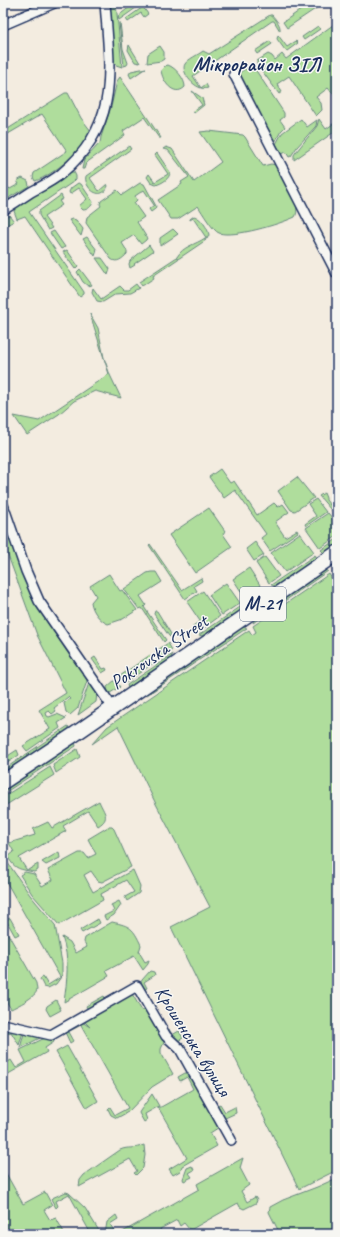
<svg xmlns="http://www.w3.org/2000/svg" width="340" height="1237" font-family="Caveat,sans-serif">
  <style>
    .green { fill: #afdd9c; stroke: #65867d }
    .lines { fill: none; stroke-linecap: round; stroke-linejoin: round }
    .minor-casing { stroke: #1b2f5e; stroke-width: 12 }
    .highway-casing { stroke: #1b2f5e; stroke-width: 17 }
    .minor { stroke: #f6f6f2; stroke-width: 9 }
    .highway { stroke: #f6f6f2; stroke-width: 14 }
    .labels { text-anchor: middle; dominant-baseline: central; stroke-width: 3; stroke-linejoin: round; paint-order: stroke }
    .shield { fill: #f6f6f2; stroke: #5d6b8a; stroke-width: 1 }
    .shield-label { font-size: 19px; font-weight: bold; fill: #1b2f5e }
    .street-label { font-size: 20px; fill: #1b2f5e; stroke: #f6f6f2 }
    .neighbourhood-label { font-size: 21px; font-weight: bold; fill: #1b2f5e; stroke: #f6f6f2 }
  </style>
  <rect width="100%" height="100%" fill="#f3ece0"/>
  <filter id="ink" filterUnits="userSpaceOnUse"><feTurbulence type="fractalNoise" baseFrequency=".025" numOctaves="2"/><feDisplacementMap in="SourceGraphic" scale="8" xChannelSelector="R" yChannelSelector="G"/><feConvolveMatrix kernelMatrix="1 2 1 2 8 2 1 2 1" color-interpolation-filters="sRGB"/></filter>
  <g filter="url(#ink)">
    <g class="green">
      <path d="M 109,3 L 116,3 L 122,67 L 116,65 L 114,62 Z"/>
      <path d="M 135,3 L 143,3 L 119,20 L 118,16 Z"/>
      <path d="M 311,3 L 324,3 L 287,28 L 283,22 Z"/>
      <path d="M 143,7 L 148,14 L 144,17 L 141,13 L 128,22 L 126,19 Z"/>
      <path d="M 270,15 L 272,15 C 276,20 281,25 280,31 L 274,21 L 272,21 L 193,76 L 201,88 L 206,84 L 208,88 C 196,92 180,72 185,64 C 188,59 198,55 203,51 L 209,54 Z"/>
      <path d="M 120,22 L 123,49 L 128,63 L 127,65 L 124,66 L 119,23 Z"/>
      <path d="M 337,22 L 337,92 L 333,94 L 328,88 L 316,97 L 321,103 L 322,110 L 316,116 L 289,76 L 277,84 L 282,92 L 279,94 L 257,64 L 257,61 L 268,54 L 272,56 L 275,60 L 282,54 L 286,59 Z"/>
      <path d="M 318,26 L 320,29 L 304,40 L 302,37 Z"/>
      <path d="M 278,35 L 287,47 L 296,41 L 298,43 L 287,51 L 285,50 L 277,39 Z"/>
      <path d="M 270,41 L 272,44 L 257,54 L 255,51 Z"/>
      <path d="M 129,45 L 140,63 L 135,62 L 128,50 Z"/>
      <path d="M 160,46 L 164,52 L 164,59 L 161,61 L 147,63 L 148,54 Z"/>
      <path d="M 168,65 C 176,68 185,79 185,87 C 174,98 162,81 161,70 L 165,66 Z"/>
      <path d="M 250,66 L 257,72 L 284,113 L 284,117 L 280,120 L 285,127 L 281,131 L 275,142 L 239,75 L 240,72 Z"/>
      <path d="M 146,68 L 131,78 L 129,74 L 131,71 Z"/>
      <path d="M 120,77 L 161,138 L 159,138 L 144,117 L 123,131 L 125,135 L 86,163 L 84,169 L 82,169 L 84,160 L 100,143 L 101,137 L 111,107 L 117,81 Z"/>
      <path d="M 192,91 L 202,98 L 204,105 L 194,113 L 193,111 L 202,105 Z"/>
      <path d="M 65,93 L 68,93 L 81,118 L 91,131 C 83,149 54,175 35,181 L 33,177 L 34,173 L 67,151 L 42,114 L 3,137 L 3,132 Z"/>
      <path d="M 301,119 L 307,127 L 317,120 L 316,126 L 297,147 L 291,156 L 289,157 L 286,152 L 282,154 L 276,144 L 282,133 Z"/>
      <path d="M 319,119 L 326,129 L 337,121 L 337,130 L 294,160 L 294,155 L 296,152 L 317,126 Z"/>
      <path d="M 200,132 L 209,131 L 243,135 L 245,137 L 263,166 L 271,164 L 276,165 C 282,176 303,206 295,217 C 280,224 234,238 219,233 C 213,231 202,212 198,206 L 178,219 L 171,219 L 158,200 L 182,184 L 181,182 L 189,177 L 168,150 L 163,149 L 166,147 L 172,149 L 194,182 L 221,162 Z"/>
      <path d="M 129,146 L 131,149 L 90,178 L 99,191 L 107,184 L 108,186 C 101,203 83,187 86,176 Z"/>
      <path d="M 157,153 L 170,172 C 170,179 162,183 156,185 L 151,183 L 147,177 L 149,174 L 155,182 L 168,174 L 155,155 Z"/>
      <path d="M 69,172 L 74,172 L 76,176 L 76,179 L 73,182 L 29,212 L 84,292 L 84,294 L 80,297 L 25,216 L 17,219 L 14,211 L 17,206 Z"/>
      <path d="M 22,178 L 28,181 L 29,186 L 10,197 L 8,201 L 3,203 L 3,187 L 5,189 L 8,187 L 10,189 L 19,184 L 17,181 Z"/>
      <path d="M 78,183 L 81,184 L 93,202 C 92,206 88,210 83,210 L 79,206 L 87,199 L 79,188 L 70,194 L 69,192 L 71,188 Z"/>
      <path d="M 140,183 L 144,184 L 156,206 L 155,209 L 151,212 L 149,209 L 154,205 L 144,190 L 135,196 L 137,200 L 134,203 L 144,217 L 137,222 L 147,238 L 146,240 L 141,244 L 134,235 L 122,243 L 127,251 L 127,254 C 123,258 117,264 111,259 L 86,223 L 87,217 L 101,206 L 100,204 L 101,201 L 117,190 L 122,195 Z"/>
      <path d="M 61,195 L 63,199 L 59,201 L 62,205 L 44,217 L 52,228 L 48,230 L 39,215 L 39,211 Z"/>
      <path d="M 9,215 L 14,221 L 3,227 L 3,218 Z"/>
      <path d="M 194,216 C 201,218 208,228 209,235 L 207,239 L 193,218 L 190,220 L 190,219 Z"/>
      <path d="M 73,219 L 76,220 L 83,229 L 81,236 L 69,220 Z"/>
      <path d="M 173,229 L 178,234 L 160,246 L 160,238 Z"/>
      <path d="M 54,231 L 65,247 L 61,249 L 50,233 Z"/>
      <path d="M 87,237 L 97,250 L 95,256 L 83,239 Z"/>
      <path d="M 205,238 L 206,240 L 153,276 L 154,278 L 142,286 L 139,282 L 177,257 C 183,246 195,245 205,238 Z"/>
      <path d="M 149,245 L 153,251 L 134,264 L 135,265 L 130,268 L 129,264 L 130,261 Z"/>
      <path d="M 67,250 L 78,266 L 75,269 L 63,252 Z"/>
      <path d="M 96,258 L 102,258 L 110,269 L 108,275 Z"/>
      <path d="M 80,269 L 92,285 L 88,286 L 83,282 L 77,272 Z"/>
      <path d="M 136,284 L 139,288 L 130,293 L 116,294 L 103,302 L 97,301 L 92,292 L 93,288 L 101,299 L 120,286 L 124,290 L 128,290 Z"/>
      <path d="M 90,314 L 98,328 L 104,358 L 110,375 L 121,398 L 95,391 L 74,401 L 59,414 L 27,435 L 14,416 L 39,421 L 109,374 Z"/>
      <path d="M 220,469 L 230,483 L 234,481 L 257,515 L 274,503 L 278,507 L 283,504 L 289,512 L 275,522 L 285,537 L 297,530 L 298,532 L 270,551 L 261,538 L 266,534 L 235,490 L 224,498 L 209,477 Z"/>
      <path d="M 297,477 L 314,498 L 295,511 L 291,510 L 278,491 Z"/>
      <path d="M 324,493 L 326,498 L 326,500 L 337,514 L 337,517 L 319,496 Z"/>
      <path d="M 316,499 L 326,512 L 306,526 L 305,524 L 316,516 L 308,504 Z"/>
      <path d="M 209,508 L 225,531 L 223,534 L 232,547 L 195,573 L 169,535 Z"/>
      <path d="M 328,513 L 337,524 L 337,536 L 320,548 L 306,528 Z"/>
      <path d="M 3,518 L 32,599 L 38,609 L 70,656 L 74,659 L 88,678 L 78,708 L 70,715 L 66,712 L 64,703 L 70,699 L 68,697 L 54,708 L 56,711 L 52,714 L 49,711 L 46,713 L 47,716 L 49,717 L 57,714 L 66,718 L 58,723 L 60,728 L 27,751 L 23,746 L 50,729 L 39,710 L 66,693 L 37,635 L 3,542 Z"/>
      <path d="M 300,533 L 314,552 L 285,572 L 271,553 Z"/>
      <path d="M 337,539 L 337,544 L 324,553 L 321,550 Z"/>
      <path d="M 255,542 L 264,555 L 254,561 L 246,549 Z"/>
      <path d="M 150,544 L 182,590 L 201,578 L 202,581 L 194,586 L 197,591 L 185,599 L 149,545 Z"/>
      <path d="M 315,555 L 317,558 L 275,586 L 271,585 Z"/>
      <path d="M 265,557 L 279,576 L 269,583 L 256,563 Z"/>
      <path d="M 249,568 L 262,588 L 246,599 L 233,579 Z"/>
      <path d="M 337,568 L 337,1170 L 299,1189 L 171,927 L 210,907 L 155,802 L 118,726 L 92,744 L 107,727 L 249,630 L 252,635 L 256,632 L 253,626 L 329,574 L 332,579 L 336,577 L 333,571 Z"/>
      <path d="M 326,570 L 328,571 L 253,623 L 255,618 L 323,571 Z"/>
      <path d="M 151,572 L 156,572 L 162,582 L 140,596 L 146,605 L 144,607 L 166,640 L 164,642 L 142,608 L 139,609 L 124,589 L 147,573 Z"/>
      <path d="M 109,574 L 120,591 L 122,590 L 137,610 L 123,619 L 108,624 C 100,621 92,611 91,602 L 96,596 L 90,586 Z"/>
      <path d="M 226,583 L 240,603 L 222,615 L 209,595 Z"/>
      <path d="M 203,591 L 220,616 L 197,633 L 193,626 L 200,621 L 187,602 Z"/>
      <path d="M 243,605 L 245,608 L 202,636 L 199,635 Z"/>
      <path d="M 155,611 L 157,611 L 171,634 L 170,637 L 169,636 L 154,614 Z"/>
      <path d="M 241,627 L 247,628 L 147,695 L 146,694 Z"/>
      <path d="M 168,643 L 172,650 L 160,659 L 155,652 Z"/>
      <path d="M 173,654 L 170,659 L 128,688 L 127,685 Z"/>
      <path d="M 150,655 L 155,662 L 125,683 L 120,676 Z"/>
      <path d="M 95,657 L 103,669 L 106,668 L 107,670 L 102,673 L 92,659 Z"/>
      <path d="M 90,680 L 97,693 L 96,702 L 78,715 Z"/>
      <path d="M 115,680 L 120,687 L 110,693 L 108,692 L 107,687 Z"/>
      <path d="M 68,726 L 70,729 L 3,773 L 3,770 Z"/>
      <path d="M 75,742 L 76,746 L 3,794 L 3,790 Z"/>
      <path d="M 77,749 L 80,757 L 56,773 L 53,765 Z"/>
      <path d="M 17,750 L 19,755 L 3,766 L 3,759 Z"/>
      <path d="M 50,767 L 54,775 L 3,807 L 3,797 Z"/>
      <path d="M 99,801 C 104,813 111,818 98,826 L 88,811 L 63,826 L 66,831 L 19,858 L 26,869 L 28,870 L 38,864 L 38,870 L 34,872 C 20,869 15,870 8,857 L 14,852 L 9,843 L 35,835 L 33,829 L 48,822 L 52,828 Z"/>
      <path d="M 108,827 L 112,827 L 114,829 L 131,867 L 102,882 L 98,881 L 91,871 L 84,875 L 93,892 L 133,870 L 140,886 L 139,893 L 127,901 L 125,897 L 134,892 L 126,880 L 101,894 L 103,900 L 59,925 L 32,894 L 20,875 L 25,872 L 34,874 L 42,886 L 53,880 L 48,870 L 79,853 L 84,853 L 88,858 L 96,854 L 88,839 Z"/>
      <path d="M 59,852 L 60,858 L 46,865 L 42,862 Z"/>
      <path d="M 3,856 L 30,895 L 55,925 L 62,963 L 62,975 L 60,977 L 3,876 Z"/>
      <path d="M 119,901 L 121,905 L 114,915 L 106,920 L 104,916 L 114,911 L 111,905 Z"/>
      <path d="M 10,918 L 19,934 L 15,936 L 6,920 Z"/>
      <path d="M 98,919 L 100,923 L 82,933 L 80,930 Z"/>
      <path d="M 112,922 C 131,926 133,928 141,945 L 139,952 L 145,962 L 149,960 L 148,964 L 143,970 L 134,956 L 106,971 L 109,976 L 64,1002 C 67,980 70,959 62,937 L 70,942 L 76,953 L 87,947 L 84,942 L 85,938 Z"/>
      <path d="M 6,933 L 8,934 L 36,983 C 36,985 37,988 37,990 C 36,997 17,1006 11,1009 L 3,996 L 3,934 Z"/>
      <path d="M 150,971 L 154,972 L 155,975 L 144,982 L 147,988 L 144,990 L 141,983 L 142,980 Z"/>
      <path d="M 43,977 L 48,985 L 61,977 L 56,984 L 48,988 L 44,987 L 40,979 Z"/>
      <path d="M 131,992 L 142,1011 L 148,1008 L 165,1040 L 161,1049 L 161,1053 L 173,1074 L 152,1087 L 128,1112 L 117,1118 L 111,1115 L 108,1109 L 110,1107 L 115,1115 L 128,1108 L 81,1025 L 68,1032 L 73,1041 L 70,1043 L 64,1030 L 82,1022 L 90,1027 L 82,1019 Z"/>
      <path d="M 104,996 L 106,1000 L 88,1010 L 86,1006 Z"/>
      <path d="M 56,1000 L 61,1010 L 50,1016 L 46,1009 L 47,1006 Z"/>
      <path d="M 3,1025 L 24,1029 L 19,1045 L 11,1032 L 3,1035 Z"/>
      <path d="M 169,1029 L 172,1035 L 179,1031 L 183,1038 L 178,1041 L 170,1035 L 167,1031 Z"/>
      <path d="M 25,1030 L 46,1035 L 20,1048 Z"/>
      <path d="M 47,1037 L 52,1038 L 54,1042 L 45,1048 L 47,1052 L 3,1077 L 3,1065 L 11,1060 L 16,1068 L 26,1062 L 20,1050 Z"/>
      <path d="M 67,1046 L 98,1101 L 87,1108 L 56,1052 Z"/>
      <path d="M 185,1073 L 190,1073 L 221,1126 L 210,1133 L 217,1146 L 182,1166 L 180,1171 L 173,1175 L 169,1169 L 187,1158 L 158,1107 L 161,1107 L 193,1089 L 187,1077 L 180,1081 L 178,1077 Z"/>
      <path d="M 152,1094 L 159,1106 L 145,1114 L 147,1120 L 144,1122 L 139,1113 L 140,1111 Z"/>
      <path d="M 220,1104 L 225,1112 L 235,1107 L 236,1113 L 223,1119 L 216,1106 Z"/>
      <path d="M 144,1145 L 145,1155 L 143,1168 L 136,1175 L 134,1173 L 137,1171 L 130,1159 L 79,1187 L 80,1180 L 84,1175 L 120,1150 C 129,1146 133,1150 144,1145 Z"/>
      <path d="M 243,1158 L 240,1168 L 249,1185 L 241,1191 L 247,1202 L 255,1197 L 257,1200 L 256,1203 L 244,1209 L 240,1207 L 238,1203 L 192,1229 L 189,1229 L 184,1223 L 180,1226 L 177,1220 L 160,1229 L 162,1234 L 119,1234 L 199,1189 L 197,1184 Z"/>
      <path d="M 192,1166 L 194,1170 L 189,1173 L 192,1177 L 184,1181 L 183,1179 L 187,1168 Z"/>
      <path d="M 3,1168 L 23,1204 L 45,1192 L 52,1205 L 44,1210 L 50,1220 L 56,1218 L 65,1234 L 3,1234 Z"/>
      <path d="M 337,1178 L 337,1234 L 272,1234 L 278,1230 L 269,1212 L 270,1207 L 283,1200 L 317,1187 Z"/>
      <path d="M 66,1192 L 69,1193 L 85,1208 L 101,1234 L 91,1234 L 69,1194 L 56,1201 L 58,1206 L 56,1208 L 51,1199 L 52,1198 Z"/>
      <path d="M 116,1215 L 118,1219 L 110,1224 L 116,1234 L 105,1234 L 107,1222 Z"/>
    </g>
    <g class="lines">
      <defs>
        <g id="minor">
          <path d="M 3,25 L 54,3"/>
          <path d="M 234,74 L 337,274"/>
          <path d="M 3,210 C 13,204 22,198 31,192 C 42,186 53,181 62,173 C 120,125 110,70 105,3"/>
          <path d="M 3,505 L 26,571 L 39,601 L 113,708"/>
          <path d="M 3,1024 L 51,1035 L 137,986 L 166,1036 L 180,1049 L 231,1140"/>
        </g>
        <path id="highway" d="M 3,782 L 75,734 L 337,553"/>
      </defs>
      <use href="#minor" class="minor-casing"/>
      <use href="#highway" class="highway-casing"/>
      <use href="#minor" class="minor"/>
      <use href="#highway" class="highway"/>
    </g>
  </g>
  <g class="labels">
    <rect class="shield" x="240" y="587" width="46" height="34" rx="3"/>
    <g class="shield-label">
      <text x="263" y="604">М-21</text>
    </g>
    <g class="street-label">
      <text transform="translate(159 652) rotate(-35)">Pokrovska Street</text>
      <text transform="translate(193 1041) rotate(58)">Крошенська вулиця</text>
    </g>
    <g class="neighbourhood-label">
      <text x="257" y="64">Мікрорайон ЗІЛ</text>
    </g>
  </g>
  <rect width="340" height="1237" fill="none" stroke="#f6f6f2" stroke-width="16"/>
  <rect x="8" y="8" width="324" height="1221" fill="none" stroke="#1b2f5e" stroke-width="1.5" filter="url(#ink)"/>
</svg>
